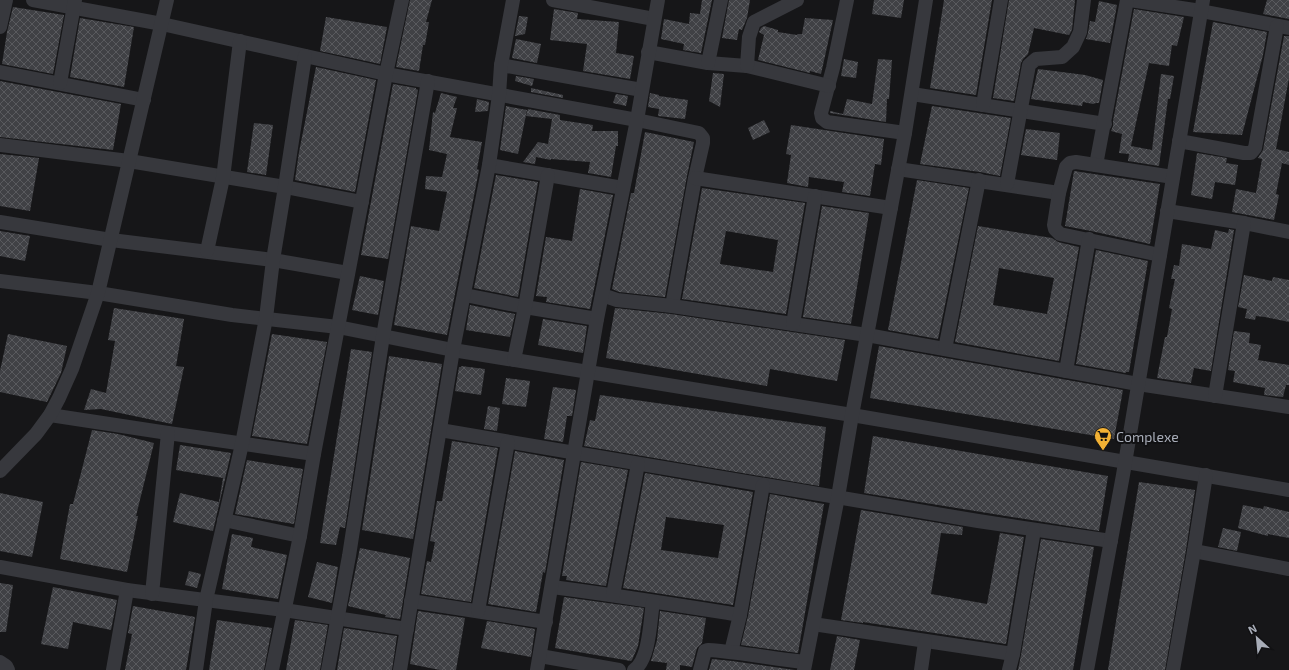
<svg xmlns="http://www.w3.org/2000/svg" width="1289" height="670" font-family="'Exo 2',sans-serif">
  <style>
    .building { fill: url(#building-cross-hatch); fill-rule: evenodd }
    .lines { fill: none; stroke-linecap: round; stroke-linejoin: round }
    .minor { stroke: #37383d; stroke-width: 14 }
    .labels { text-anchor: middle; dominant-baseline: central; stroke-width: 4; stroke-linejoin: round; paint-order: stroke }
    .poi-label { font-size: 14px; fill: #a8adb8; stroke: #111113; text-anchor: start }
  </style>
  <defs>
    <pattern id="building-cross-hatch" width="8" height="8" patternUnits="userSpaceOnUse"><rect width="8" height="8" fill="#404145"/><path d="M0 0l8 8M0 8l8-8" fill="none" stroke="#595a5e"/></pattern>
  </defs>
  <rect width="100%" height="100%" fill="#161618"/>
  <g class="building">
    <path d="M 410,0 L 432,0 L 426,22 L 429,22 L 425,45 L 423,45 L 419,71 L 396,67 Z"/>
    <path d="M 702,0 L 712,0 L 701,53 L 683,50 L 684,44 L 661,39 L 664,19 L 689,24 L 690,13 L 700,14 Z"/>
    <path d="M 729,0 L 750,0 L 747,18 L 742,30 L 739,29 L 737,40 L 722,38 Z"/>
    <path d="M 874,0 L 904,0 L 901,18 L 872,14 Z"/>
    <path d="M 944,0 L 992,0 L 976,95 L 930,88 Z"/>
    <path d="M 1009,0 L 1075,0 L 1072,30 L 1069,35 L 1034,28 L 1028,54 L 1023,59 L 1021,63 L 1014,101 L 993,98 Z"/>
    <path d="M 1267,0 L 1289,0 L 1289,19 L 1263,14 Z"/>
    <path d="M 1099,1 L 1117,5 L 1110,43 L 1086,39 L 1088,33 L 1090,21 L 1095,22 Z"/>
    <path d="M 13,7 L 64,15 L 53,74 L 2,64 L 7,32 Z"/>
    <path d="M 554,9 L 578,13 L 577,19 L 619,22 L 616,53 L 634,56 L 630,79 L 583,71 L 587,44 L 550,40 Z"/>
    <path d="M 1134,9 L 1184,17 L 1177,46 L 1172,45 L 1169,66 L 1149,63 L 1131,146 L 1152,150 L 1161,74 L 1174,76 L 1170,99 L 1168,99 L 1159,166 L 1128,161 L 1129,154 L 1119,153 L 1122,134 L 1111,131 L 1113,126 L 1113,121 Z"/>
    <path d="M 519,16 L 528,17 L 525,34 L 515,36 Z"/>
    <path d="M 326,17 L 387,27 L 380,64 L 320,51 Z"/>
    <path d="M 80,18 L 134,27 L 124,87 L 70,77 Z"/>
    <path d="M 805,18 L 833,20 L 821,74 L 810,71 L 810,73 L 758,60 L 764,35 L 759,32 L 761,28 L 764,26 L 778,30 L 778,32 L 797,35 L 798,34 L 802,34 Z"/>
    <path d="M 1213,22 L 1267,32 L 1263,55 L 1242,135 L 1193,132 Z"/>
    <path d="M 1284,36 L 1289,36 L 1289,78 L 1276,149 L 1289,152 L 1289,165 L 1282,163 L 1276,194 L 1279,195 L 1274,220 L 1232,212 L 1236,189 L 1256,193 L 1262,159 L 1258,158 L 1263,150 Z"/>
    <path d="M 516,39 L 541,44 L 537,63 L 512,58 Z"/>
    <path d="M 844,59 L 858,62 L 856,78 L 841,76 Z"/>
    <path d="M 878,59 L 892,60 L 889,99 L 887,99 L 886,122 L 830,113 L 830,111 L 843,114 L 847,99 L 872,104 Z"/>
    <path d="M 316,67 L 376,80 L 355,192 L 295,180 L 299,152 Z"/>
    <path d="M 1038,69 L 1085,75 L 1103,80 L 1099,103 L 1096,103 L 1093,104 L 1083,102 L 1082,106 L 1031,99 Z"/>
    <path d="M 713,73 L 724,74 L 720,107 L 709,101 Z"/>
    <path d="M 516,76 L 534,79 L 532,86 L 515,81 Z"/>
    <path d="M 0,81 L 121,104 L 113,150 L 0,137 Z"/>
    <path d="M 393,84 L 416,88 L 416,89 L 418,90 L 388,259 L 361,255 Z"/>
    <path d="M 531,88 L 563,95 L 563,98 L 531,92 Z"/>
    <path d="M 441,93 L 457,97 L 453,108 L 457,108 L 450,137 L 482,142 L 477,169 L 479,170 L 447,335 L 394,325 L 411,226 L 439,231 L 447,192 L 425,189 L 426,176 L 442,177 L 447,154 L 429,150 L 433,112 L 435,113 Z"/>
    <path d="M 650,93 L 659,95 L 659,96 L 688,100 L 685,119 L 658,116 L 659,109 L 648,107 Z"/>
    <path d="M 616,94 L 628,96 L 626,106 L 613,103 Z"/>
    <path d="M 477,99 L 489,102 L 488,111 L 475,112 Z"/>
    <path d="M 506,106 L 527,110 L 518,154 L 500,150 Z"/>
    <path d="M 932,106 L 1011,118 L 1000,176 L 980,172 L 920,164 Z"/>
    <path d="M 528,109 L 560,115 L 560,120 L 593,125 L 592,131 L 618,131 L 618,146 L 616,146 L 611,177 L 588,173 L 590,162 L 551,159 L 551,160 L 536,157 L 535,164 L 523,162 L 538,142 L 548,144 L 552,119 L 526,116 Z"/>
    <path d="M 764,120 L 770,132 L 753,140 L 748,128 Z"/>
    <path d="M 254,123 L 273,125 L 266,175 L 247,172 Z"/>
    <path d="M 791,125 L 884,139 L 881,165 L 875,164 L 870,196 L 842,192 L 844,182 L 809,177 L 808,187 L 787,183 L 791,155 L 786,154 Z"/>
    <path d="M 1026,129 L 1060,133 L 1057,160 L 1021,155 Z"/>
    <path d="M 645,132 L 694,142 L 687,176 L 665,297 L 619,292 L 612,289 L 631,193 L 634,193 Z"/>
    <path d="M 1197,153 L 1227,158 L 1226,163 L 1238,165 L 1235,185 L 1215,182 L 1212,199 L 1191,195 Z"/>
    <path d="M 0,154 L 39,158 L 30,211 L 0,206 Z"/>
    <path d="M 1074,171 L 1160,184 L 1150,244 L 1091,231 L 1065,226 Z"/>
    <path d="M 496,175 L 538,182 L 518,297 L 474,288 Z"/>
    <path d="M 917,180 L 969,188 L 938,339 L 888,330 Z"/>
    <path d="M 702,188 L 805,203 L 786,314 L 682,299 ZM 726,231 L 778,240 L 773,272 L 720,264 Z"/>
    <path d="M 580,189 L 613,195 L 590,309 L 546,302 L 547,297 L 536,296 L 546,237 L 572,241 Z"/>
    <path d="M 822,206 L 869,213 L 851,324 L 803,317 Z"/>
    <path d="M 978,226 L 1052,238 L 1058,242 L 1079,247 L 1059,361 L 955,342 ZM 999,268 L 1054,278 L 1047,314 L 993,305 Z"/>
    <path d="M 1229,229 L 1234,230 L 1211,371 L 1194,368 L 1191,383 L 1157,378 L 1165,337 L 1167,337 L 1172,309 L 1169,308 L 1175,279 L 1171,279 L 1174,265 L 1179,266 L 1182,244 L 1211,249 L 1215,230 L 1228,233 Z"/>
    <path d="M 0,231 L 30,236 L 25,261 L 0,256 Z"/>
    <path d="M 1096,250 L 1148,261 L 1129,372 L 1126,372 L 1126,373 L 1076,364 Z"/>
    <path d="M 1244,275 L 1272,281 L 1273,277 L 1289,280 L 1289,322 L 1265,317 L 1256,316 L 1255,320 L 1245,318 L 1247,309 L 1238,307 Z"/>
    <path d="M 360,276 L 384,281 L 378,315 L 352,310 Z"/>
    <path d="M 470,305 L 515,314 L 510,337 L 466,330 Z"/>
    <path d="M 114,308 L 184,319 L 176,366 L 184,367 L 172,424 L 101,409 L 84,410 L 91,389 L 106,393 L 115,341 L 108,340 Z"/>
    <path d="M 615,308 L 671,314 L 845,340 L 837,381 L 770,369 L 767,386 L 606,358 Z"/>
    <path d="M 543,319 L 587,326 L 583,353 L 538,345 Z"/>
    <path d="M 1234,331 L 1250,333 L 1249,343 L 1261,345 L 1258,360 L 1289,365 L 1289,385 L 1286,385 L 1283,397 L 1264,395 L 1265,388 L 1233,382 L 1235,371 L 1228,370 Z"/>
    <path d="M 8,334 L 67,346 L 61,373 L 47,402 L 0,392 L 0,371 Z"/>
    <path d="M 272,334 L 327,342 L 307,444 L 252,436 Z"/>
    <path d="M 879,346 L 1123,390 L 1114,439 L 870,398 Z"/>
    <path d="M 351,349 L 372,352 L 345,528 L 340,527 L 336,545 L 320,543 Z"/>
    <path d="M 389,356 L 442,364 L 413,539 L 362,530 Z"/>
    <path d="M 461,366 L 485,369 L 481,395 L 455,391 L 459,367 L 461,367 Z"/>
    <path d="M 506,378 L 530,381 L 526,407 L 502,404 Z"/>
    <path d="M 553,387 L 576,390 L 572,416 L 567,416 L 563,442 L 544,439 Z"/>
    <path d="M 600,395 L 826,427 L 819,486 L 584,446 L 590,420 L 595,421 Z"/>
    <path d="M 488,406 L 500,408 L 497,431 L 484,429 Z"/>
    <path d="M 92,430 L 118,434 L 154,443 L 136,516 L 138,516 L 127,572 L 60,559 L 70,504 L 73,504 Z"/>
    <path d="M 873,436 L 1108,476 L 1099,531 L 864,493 Z"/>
    <path d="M 452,441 L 498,448 L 471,602 L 421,594 L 427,561 L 431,562 L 435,542 L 430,541 L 437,501 L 442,501 Z"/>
    <path d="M 180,445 L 231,453 L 213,531 L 173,522 L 180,493 L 219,502 L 223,478 L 176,470 Z"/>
    <path d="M 515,451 L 564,460 L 545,573 L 543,572 L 536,612 L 488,604 Z"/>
    <path d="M 247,460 L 303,469 L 294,524 L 235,514 Z"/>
    <path d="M 581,462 L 628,470 L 606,586 L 566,580 L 567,576 L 562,576 Z"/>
    <path d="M 645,473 L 753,492 L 733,605 L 623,588 ZM 666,517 L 724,525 L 718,558 L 661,550 Z"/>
    <path d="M 1139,482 L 1195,490 L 1186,550 L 1165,670 L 1108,670 Z"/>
    <path d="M 0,493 L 43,502 L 32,557 L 0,551 Z"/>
    <path d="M 770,494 L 824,504 L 798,653 L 741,645 L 748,616 Z"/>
    <path d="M 1243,505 L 1263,509 L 1264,506 L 1289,512 L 1289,538 L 1268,534 L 1268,536 L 1238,528 Z"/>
    <path d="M 861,510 L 963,527 L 962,535 L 941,533 L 931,594 L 987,604 L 1000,533 L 1024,537 L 1006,644 L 863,622 L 863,623 L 841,620 Z"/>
    <path d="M 1223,528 L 1241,532 L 1237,551 L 1218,547 Z"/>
    <path d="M 232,534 L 253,538 L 251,547 L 287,555 L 278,599 L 222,589 Z"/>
    <path d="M 1041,539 L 1094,547 L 1073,670 L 1018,670 L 1021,655 Z"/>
    <path d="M 360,548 L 410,558 L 400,619 L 385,617 L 386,615 L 348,606 Z"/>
    <path d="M 317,562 L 338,567 L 332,603 L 308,597 Z"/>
    <path d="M 189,571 L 201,574 L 197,588 L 185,585 Z"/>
    <path d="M 0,583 L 13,585 L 6,632 L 0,632 Z"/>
    <path d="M 53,587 L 117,600 L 111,630 L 73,622 L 68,649 L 41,644 Z"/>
    <path d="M 564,597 L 644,608 L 638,646 L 632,660 L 631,661 L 555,648 Z"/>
    <path d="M 133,606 L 195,617 L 186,670 L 125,670 L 132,634 L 128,633 Z"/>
    <path d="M 418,611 L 465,618 L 456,670 L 440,670 L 410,664 Z"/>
    <path d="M 660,611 L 706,618 L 702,643 L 697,648 L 692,667 L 680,665 L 680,670 L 666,670 L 667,663 L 651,661 L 657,640 Z"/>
    <path d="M 217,620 L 272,628 L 264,670 L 209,670 Z"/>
    <path d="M 295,620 L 328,625 L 320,670 L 286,670 Z"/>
    <path d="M 487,621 L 535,629 L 531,657 L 481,648 Z"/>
    <path d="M 344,628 L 397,636 L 392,670 L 337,670 Z"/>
    <path d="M 837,636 L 860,640 L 854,670 L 830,670 Z"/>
    <path d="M 712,659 L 732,661 L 795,670 L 709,670 Z"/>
  </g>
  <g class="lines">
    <g class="minor">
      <path d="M 33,0 L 162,24 L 386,74 L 637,120 L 699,133 L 703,138 L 703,143 L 695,178 L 672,306"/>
      <path d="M 553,0 L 654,19"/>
      <path d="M 847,0 L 833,68 L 821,113 L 822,118 L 827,122 L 905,133"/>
      <path d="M 1130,0 L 1201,11 L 1289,28"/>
      <path d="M 0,27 L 6,0"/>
      <path d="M 648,52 L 708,63 L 747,66 L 829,86"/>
      <path d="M 708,63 L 721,0"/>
      <path d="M 501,65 L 642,90"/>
      <path d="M 747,66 L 749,37 L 754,22 L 797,0"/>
      <path d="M 0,72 L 144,100"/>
      <path d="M 60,83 L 75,0"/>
      <path d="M 912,94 L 1105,124"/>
      <path d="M 983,105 L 1001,0"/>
      <path d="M 1179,141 L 1244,153 L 1251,153 L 1255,148 L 1277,26"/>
      <path d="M 0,145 L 129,161 L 285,187 L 362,202"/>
      <path d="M 489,165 L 623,188"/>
      <path d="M 1096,165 L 1127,0"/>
      <path d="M 898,169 L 1059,193"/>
      <path d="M 695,178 L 891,208"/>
      <path d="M 1007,184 L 1029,65 L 1036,59 L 1062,57 L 1073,47 L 1080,32 L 1084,0"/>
      <path d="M 1167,211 L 1244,223 L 1289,232"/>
      <path d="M 0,222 L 111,240 L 273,260 L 348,273"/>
      <path d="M 207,251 L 223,178 L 240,41"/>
      <path d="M 1160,255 L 1060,234 L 1055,229 L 1054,225 L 1059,193 L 1066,167 L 1070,163 L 1076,162 L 1173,177"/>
      <path d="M 0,281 L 98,293 L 232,315 L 338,327 L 453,350 L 852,415 L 1289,490"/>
      <path d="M 465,295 L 525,307 L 597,319"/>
      <path d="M 602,295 L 617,300 L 672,306 L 867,335 L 1138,384 L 1289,407"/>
      <path d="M 793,324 L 815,196"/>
      <path d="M 945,349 L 979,180"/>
      <path d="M 514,360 L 525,307 L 548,175"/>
      <path d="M 1066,371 L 1089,239"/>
      <path d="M 1215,396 L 1244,223"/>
      <path d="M 50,415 L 168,433 L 314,454"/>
      <path d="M 440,430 L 978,521 L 1111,541"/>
      <path d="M 0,471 L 36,434 L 50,415 L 59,398 L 72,369 L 98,293 L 167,0"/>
      <path d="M 224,520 L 300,536"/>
      <path d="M 1194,551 L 1289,569"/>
      <path d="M 0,567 L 127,590 L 284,610 L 407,629"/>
      <path d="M 552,587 C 615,595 677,605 740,615"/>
      <path d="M 152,594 L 168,433"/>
      <path d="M 613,595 L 638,464"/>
      <path d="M 411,601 L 546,622"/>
      <path d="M 478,611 L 508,442"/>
      <path d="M 813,624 L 1013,654"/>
      <path d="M 731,652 L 740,615 L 763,485"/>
      <path d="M 540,656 L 619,670"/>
      <path d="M 0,662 L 6,666 L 8,670"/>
      <path d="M 113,670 L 127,590"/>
      <path d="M 196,670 L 206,600 L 242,444 L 266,318 L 273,260 L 285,187 L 305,56"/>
      <path d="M 272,670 L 300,536 L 314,454 L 386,74 L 402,0"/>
      <path d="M 328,670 L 349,556 L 383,336 L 428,81"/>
      <path d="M 400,670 L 453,350 L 489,165 L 499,95 L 501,65 L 513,0"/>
      <path d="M 537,670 L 597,319 L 637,120 L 658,0"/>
      <path d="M 634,670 C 650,659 650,620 653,602"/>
      <path d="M 700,670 L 705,651 L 708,650 C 741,652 773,659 805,662"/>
      <path d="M 804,670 L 838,497 L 852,415 L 905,133 L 926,0"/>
      <path d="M 921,670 L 925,642"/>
      <path d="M 1009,670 L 1013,654 L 1034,530"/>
      <path d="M 1087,670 L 1123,475 L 1203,0"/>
      <path d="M 1173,670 L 1194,551 L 1206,475"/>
    </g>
  </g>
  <defs>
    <symbol id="supermarket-pin" viewBox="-11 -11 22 30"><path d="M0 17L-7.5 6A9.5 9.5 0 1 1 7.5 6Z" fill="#f2b134" stroke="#111113"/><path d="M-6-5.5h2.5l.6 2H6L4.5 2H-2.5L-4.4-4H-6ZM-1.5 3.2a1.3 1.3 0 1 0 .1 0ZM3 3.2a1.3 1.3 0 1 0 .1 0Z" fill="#111"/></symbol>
  </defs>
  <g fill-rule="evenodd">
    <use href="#supermarket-pin" x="1093" y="426" width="20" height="27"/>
  </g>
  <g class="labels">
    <g class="poi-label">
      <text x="1116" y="436">Complexe</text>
    </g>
  </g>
  <g transform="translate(1257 638) rotate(333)" stroke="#111113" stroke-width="3" paint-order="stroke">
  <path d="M0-3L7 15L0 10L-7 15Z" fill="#a8adb8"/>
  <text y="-6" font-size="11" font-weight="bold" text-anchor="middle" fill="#a8adb8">N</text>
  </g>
</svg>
